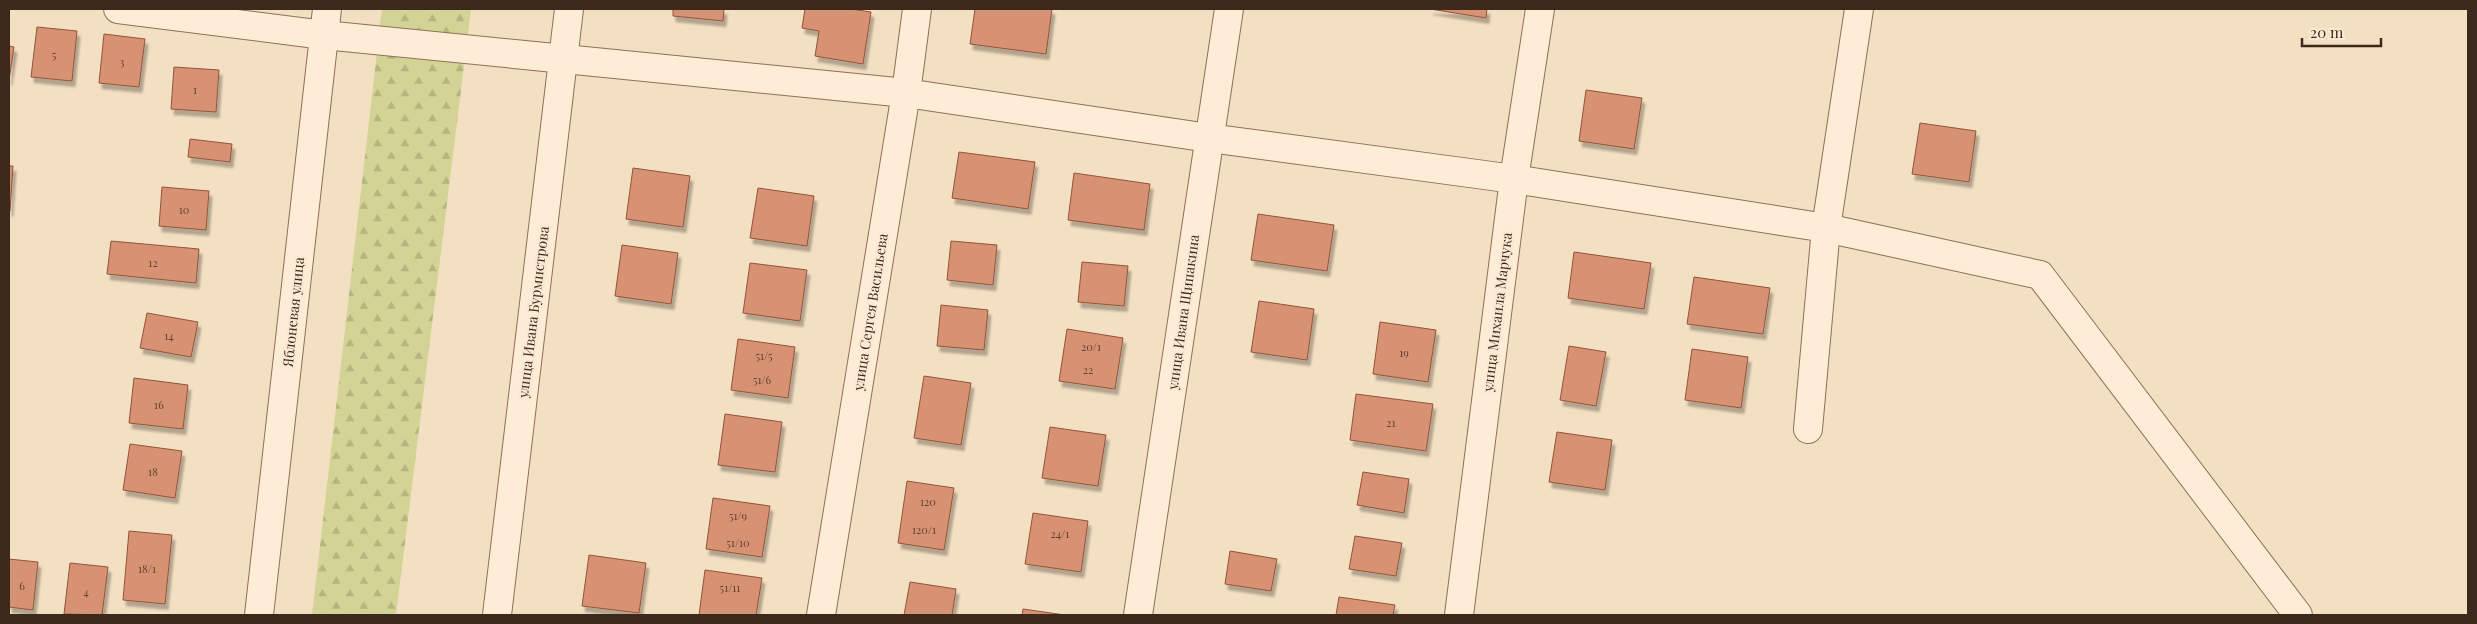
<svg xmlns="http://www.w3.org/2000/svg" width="2477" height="624" font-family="'Playfair Display',serif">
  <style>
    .forest { fill: url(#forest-firs) }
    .building { fill: #d69273; stroke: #925339; filter: url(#shadow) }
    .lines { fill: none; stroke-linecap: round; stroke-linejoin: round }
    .minor-casing { stroke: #906f56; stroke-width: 30 }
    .minor { stroke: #fdedd6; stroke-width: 28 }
    .labels { text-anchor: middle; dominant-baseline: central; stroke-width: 5; stroke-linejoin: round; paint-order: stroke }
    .number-label { font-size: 11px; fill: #634332 }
    .street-label { font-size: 14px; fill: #3d291c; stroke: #faead2 }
  </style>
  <defs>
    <pattern id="forest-firs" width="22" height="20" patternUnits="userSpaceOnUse" patternTransform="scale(1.25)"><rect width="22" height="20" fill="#d2d394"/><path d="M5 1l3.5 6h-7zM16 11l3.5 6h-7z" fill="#b5b57f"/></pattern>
    <filter id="shadow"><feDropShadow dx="3" dy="5.5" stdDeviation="1" flood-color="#0004"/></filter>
  </defs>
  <rect width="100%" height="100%" fill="#f3dfc2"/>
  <path class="forest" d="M 382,9 L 471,9 L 396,615 L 312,615 Z"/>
  <g class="building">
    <path d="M 673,9 L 724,9 L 723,21 L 673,16 Z"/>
    <path d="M 805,9 L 851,9 L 871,12 L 863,64 L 815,56 L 819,31 L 802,28 Z"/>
    <path d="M 975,9 L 1052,9 L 1046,54 L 970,44 Z"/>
    <path d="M 1430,9 L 1487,9 L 1486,18 Z"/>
    <path d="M 37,27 L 77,31 L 72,81 L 31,77 Z"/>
    <path d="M 104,34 L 145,39 L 139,87 L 99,83 Z"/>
    <path d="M 9,46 L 14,47 L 9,80 Z"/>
    <path d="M 174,67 L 219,70 L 216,112 L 171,109 Z"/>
    <path d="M 1586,90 L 1642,98 L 1634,149 L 1579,141 Z"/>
    <path d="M 1920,123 L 1976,131 L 1969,182 L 1912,174 Z"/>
    <path d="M 190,139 L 232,144 L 230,162 L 188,157 Z"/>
    <path d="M 959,152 L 1035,162 L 1028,209 L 952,198 Z"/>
    <path d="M 9,166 L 13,166 L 10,211 L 9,211 Z"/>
    <path d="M 633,168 L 690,176 L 683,227 L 626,219 Z"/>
    <path d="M 1074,173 L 1150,184 L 1144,230 L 1068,220 Z"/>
    <path d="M 162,187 L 209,191 L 206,230 L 159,226 Z"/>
    <path d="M 758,188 L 814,196 L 807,246 L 750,238 Z"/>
    <path d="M 1258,214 L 1334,225 L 1327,271 L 1251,260 Z"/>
    <path d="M 111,241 L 199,249 L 196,283 L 107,274 Z"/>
    <path d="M 951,241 L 997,245 L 993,285 L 947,280 Z"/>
    <path d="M 622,245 L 678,253 L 671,304 L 615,296 Z"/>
    <path d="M 1574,252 L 1651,263 L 1644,309 L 1568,298 Z"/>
    <path d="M 1082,262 L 1128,266 L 1124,306 L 1078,302 Z"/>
    <path d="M 750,263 L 807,270 L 800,321 L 743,313 Z"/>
    <path d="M 1694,277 L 1770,288 L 1763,334 L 1687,324 Z"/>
    <path d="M 1259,301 L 1314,309 L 1307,360 L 1251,352 Z"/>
    <path d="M 941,305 L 988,310 L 984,350 L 937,346 Z"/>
    <path d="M 147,313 L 198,322 L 191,357 L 140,348 Z"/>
    <path d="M 1380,322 L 1436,330 L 1428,382 L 1373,374 Z"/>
    <path d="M 1067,329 L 1123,338 L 1115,389 L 1059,381 Z"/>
    <path d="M 738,339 L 795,347 L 788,398 L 731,390 Z"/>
    <path d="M 1569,346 L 1606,352 L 1596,406 L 1560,400 Z"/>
    <path d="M 1692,349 L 1748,357 L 1741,408 L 1685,400 Z"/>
    <path d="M 924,376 L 971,383 L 961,445 L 914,438 Z"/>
    <path d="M 134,378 L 188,385 L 183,429 L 129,423 Z"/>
    <path d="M 1356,394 L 1433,404 L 1426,451 L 1350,440 Z"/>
    <path d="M 725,414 L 782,422 L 775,472 L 718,465 Z"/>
    <path d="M 1050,427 L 1106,435 L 1098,486 L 1042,478 Z"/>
    <path d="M 1557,432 L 1612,440 L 1605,490 L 1549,482 Z"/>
    <path d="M 130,444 L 182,451 L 175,498 L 123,490 Z"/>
    <path d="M 1363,472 L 1409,479 L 1404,513 L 1357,505 Z"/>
    <path d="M 907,481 L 954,488 L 944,550 L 898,543 Z"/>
    <path d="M 713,498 L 770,506 L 762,557 L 706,549 Z"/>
    <path d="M 1033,513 L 1088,521 L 1081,572 L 1025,564 Z"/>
    <path d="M 129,531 L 172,535 L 165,604 L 123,600 Z"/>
    <path d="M 1355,536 L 1402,543 L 1396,576 L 1349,569 Z"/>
    <path d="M 1230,551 L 1277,559 L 1271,591 L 1225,584 Z"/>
    <path d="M 589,555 L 646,563 L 639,613 L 582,606 Z"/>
    <path d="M 9,559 L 38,562 L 33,610 L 9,607 Z"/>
    <path d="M 70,563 L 108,567 L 102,615 L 64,614 Z"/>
    <path d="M 705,570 L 762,578 L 756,615 L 699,615 Z"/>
    <path d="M 910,582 L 956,589 L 952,615 L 904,615 Z"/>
    <path d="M 1339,597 L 1395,605 L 1393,615 L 1336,615 Z"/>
    <path d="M 1023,609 L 1065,615 L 1022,615 Z"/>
  </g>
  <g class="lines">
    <defs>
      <g id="minor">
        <path d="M 118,9 L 324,35 L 906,93 L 1209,138 L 1514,179 L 1826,228 L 2040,275 L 2298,615"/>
        <path d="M 1808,429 L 1826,228 L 1859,9"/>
        <path d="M 259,615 L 327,9"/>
        <path d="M 497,615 L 569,9"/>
        <path d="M 821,615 L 906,93 L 917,9"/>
        <path d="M 1138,615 L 1229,9"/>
        <path d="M 1459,615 L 1514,179 L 1540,9"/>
      </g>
    </defs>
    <use href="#minor" class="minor-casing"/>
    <use href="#minor" class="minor"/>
  </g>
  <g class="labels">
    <g class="number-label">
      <text x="54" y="54">5</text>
      <text x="122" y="61">3</text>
      <text x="195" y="89">1</text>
      <text x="184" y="209">10</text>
      <text x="153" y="262">12</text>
      <text x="169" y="335">14</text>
      <text x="1091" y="346">20/1</text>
      <text x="1404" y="352">19</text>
      <text x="764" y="355">51/5</text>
      <text x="1088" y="369">22</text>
      <text x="762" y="379">51/6</text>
      <text x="159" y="404">16</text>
      <text x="1391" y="422">21</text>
      <text x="153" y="471">18</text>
      <text x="928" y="501">120</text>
      <text x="738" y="515">51/9</text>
      <text x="924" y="529">120/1</text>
      <text x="1060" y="533">24/1</text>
      <text x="738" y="542">51/10</text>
      <text x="147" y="568">18/1</text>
      <text x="22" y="585">6</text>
      <text x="730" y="587">51/11</text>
      <text x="86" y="591">4</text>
    </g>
    <g class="street-label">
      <text transform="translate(293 312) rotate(-84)">Яблоневая улица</text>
      <text transform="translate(533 312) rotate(-83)">улица Ивана Бурмистрова</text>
      <text transform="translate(870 312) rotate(-81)">улица Сергея Васильева</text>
      <text transform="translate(1183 312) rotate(-82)">улица Ивана Щипакина</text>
      <text transform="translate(1497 312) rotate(-83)">улица Михаила Марчука</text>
    </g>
  </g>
  <rect width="2477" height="624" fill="none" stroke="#3d291c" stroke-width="20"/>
  <path d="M2302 38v8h79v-8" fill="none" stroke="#3d291c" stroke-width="2.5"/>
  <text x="2310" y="38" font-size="15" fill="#3d291c" stroke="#faead2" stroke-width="4" paint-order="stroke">20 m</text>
</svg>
